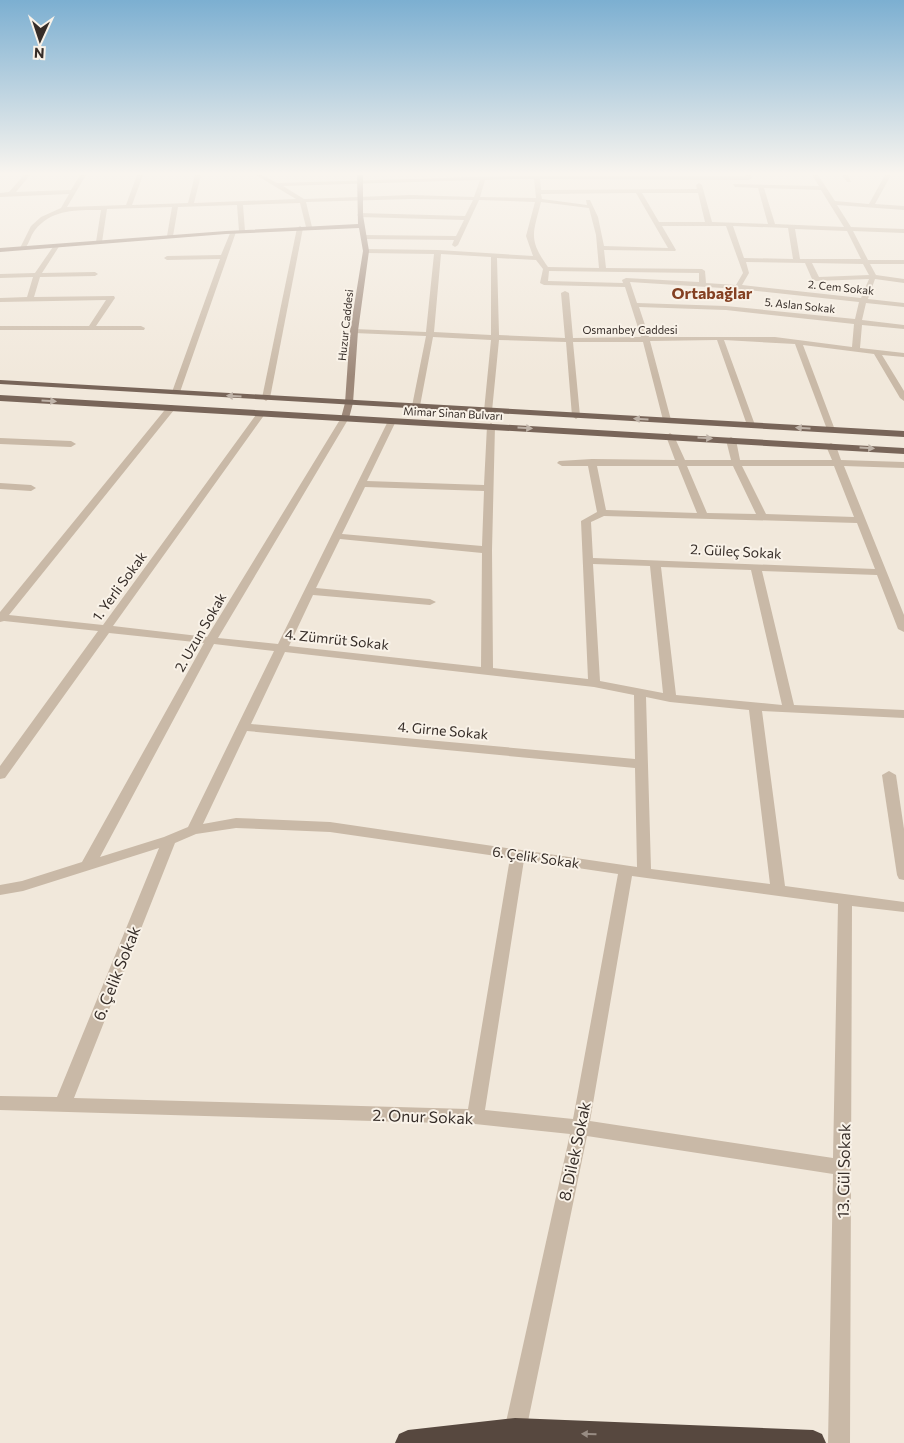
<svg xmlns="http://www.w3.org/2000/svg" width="904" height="1443" font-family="Commissioner,sans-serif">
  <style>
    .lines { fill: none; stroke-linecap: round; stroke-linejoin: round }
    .street { fill: #c9b9a7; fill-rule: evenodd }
    .secondary { fill: #9d8879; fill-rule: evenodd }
    .primary { fill: #786559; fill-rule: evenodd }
    .highway { fill: #57483f; fill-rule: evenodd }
    .oneway { fill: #bfb3a8 }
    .oneway2 { fill: #988c83 }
    .labels { text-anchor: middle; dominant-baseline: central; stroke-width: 4; stroke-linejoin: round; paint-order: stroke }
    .far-street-label { font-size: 11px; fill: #362d28; stroke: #f9f2e8 }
    .street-label { font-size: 14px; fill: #362d28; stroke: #f9f2e8 }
    .far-district-label { font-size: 16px; font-weight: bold; fill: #844022; stroke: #f9f2e8 }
    .near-street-label { font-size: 16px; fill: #362d28; stroke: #f9f2e8 }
  </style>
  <rect width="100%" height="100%" fill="#f1e8db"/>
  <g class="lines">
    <g class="street">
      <path d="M 24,175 L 30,175 L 16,192 L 71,190 L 80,175 L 86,175 L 67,207 L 126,205 L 137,175 L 143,175 L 132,205 L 188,203 L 195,175 L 201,175 L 194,203 L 296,199 L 256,175 L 262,175 L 277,183 L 513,176 L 746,176 L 745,175 L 751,175 L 752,178 L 749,180 L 540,179 L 541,190 L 697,189 L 696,185 L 699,183 L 702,185 L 712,222 L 768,224 L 758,188 L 735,187 L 733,184 L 819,186 L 812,175 L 818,175 L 835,201 L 869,204 L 885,175 L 891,175 L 875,204 L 904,206 L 904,210 L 837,205 L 851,227 L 904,229 L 904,233 L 853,231 L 868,260 L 904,260 L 904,264 L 870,264 L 876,275 L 904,279 L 904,283 L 875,279 L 868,299 L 904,303 L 904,307 L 866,303 L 862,320 L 904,325 L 904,329 L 862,325 L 860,348 L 904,353 L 904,357 L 882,355 L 904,391 L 904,401 L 900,398 L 874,354 L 803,345 L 835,430 L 834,432 L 828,432 L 795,344 L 724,340 L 755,425 L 751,428 L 747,425 L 717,340 L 650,341 L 671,420 L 667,423 L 663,420 L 643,342 L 573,342 L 580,416 L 576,419 L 572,416 L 566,342 L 499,340 L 492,411 L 488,414 L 484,411 L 491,340 L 433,337 L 420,406 L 413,408 L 412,406 L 426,336 L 354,333 L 350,331 L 354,329 L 426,332 L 434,254 L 366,253 L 363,251 L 366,249 L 438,250 L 533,256 L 526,236 L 535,202 L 479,200 L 458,245 L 455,247 L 452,245 L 454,240 L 364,239 L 361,237 L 364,235 L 456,236 L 464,220 L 360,217 L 357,215 L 360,213 L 465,216 L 473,200 L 411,199 L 306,202 L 312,227 L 309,229 L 306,227 L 300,203 L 243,205 L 245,231 L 242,233 L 239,231 L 237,205 L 178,207 L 173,236 L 170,238 L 167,236 L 172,207 L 107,209 L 102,242 L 99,244 L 96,242 L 101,210 C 76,210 52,209 35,230 C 30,236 29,246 23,250 L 20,248 L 31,226 L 41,217 L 61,208 L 69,194 L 0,197 L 0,193 L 9,192 ZM 513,179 L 534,179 L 536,198 L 480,197 L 485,180 ZM 480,180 L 474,197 L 411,195 L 304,199 L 283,186 ZM 764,188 L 821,190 L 844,227 L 775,224 ZM 636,193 L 668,248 L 604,246 L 598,217 L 590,200 L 586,200 L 587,205 L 542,199 L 541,194 ZM 642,193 L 698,193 L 705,222 L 659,222 ZM 541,202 L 589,208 L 596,235 L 599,268 L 548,267 C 528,239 533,234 541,202 ZM 662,226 L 726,226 L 743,273 L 736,285 L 706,283 L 705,271 L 702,269 L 606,268 L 604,250 L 675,251 L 676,250 ZM 733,226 L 788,228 L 793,259 L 744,258 ZM 795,229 L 847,231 L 861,259 L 800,259 ZM 441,254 L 491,257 L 491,335 L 434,332 ZM 497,258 L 536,260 L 543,269 L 540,283 L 544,285 L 625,287 L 641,337 L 573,338 L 569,293 L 565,291 L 561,293 L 565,338 L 499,335 ZM 746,262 L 805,263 L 812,279 L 816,281 L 869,279 L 861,298 L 742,285 L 749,273 ZM 812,263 L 863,264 L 869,275 L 819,277 ZM 549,271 L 699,273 L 699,282 L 626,278 L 622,280 L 623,283 L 548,281 ZM 630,282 L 738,289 L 859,302 L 855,319 L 726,306 L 637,303 ZM 639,307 L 726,310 L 854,324 L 852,347 L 775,337 L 649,337 Z"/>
      <path d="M 842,175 L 848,175 L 851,182 L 847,182 Z"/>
      <path d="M 300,226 L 303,228 L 270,398 L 266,401 L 262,398 L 297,228 Z"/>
      <path d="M 231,231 L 236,232 L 180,392 L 173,394 L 172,392 L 220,259 L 167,260 L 164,258 L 167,256 L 221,255 Z"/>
      <path d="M 55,244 L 60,245 L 42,273 L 95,272 L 98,274 L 95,276 L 40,277 L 34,297 L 114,296 L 115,298 L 96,326 L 141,326 L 145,328 L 144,330 L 0,330 L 0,326 L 89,326 L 106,300 L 0,302 L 0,298 L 27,297 L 33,277 L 0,278 L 0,274 L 35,273 Z"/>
      <path d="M 171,405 L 174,406 L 174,410 L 9,615 L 103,625 L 258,412 L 261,411 L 265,414 L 113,626 L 207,637 L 341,418 L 348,416 L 349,418 L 218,638 L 278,644 L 389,419 L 396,421 L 367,481 L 484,485 L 487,426 L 491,423 L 495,426 L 492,550 L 493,668 L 588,679 L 581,521 L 597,512 L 588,466 L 562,466 L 557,463 L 559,461 L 592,459 L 675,460 L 666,436 L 670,433 L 674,436 L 685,460 L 731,460 L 726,440 L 731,437 L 736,440 L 740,460 L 832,460 L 826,446 L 831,443 L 836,446 L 841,460 L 904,462 L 904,468 L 844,466 L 904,615 L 904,632 L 898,629 L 877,575 L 762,571 L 794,705 L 904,710 L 904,718 L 762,711 L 785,886 L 904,902 L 904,912 L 852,906 L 850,1443 L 828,1443 L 833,1174 L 587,1136 L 526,1431 L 523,1439 L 515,1442 L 507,1439 L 504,1431 L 570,1134 L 475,1124 L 0,1110 L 0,1096 L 57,1097 L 159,848 L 23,891 L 0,895 L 0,885 L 22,881 L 82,862 L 204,643 L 109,633 L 5,778 L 0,779 L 0,766 L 98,631 L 4,621 L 0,622 L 0,612 L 168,406 ZM 597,466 L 678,466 L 697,513 L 606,510 ZM 687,466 L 733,466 L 756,514 L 707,513 ZM 742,466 L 834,466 L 854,517 L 766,514 ZM 365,487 L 484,491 L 482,546 L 342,534 ZM 604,516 L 857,523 L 875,569 L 593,558 L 591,522 ZM 340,539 L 482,553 L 481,667 L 289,646 L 313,595 L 430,605 L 436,602 L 430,599 L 316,588 ZM 593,564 L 650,566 L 663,693 L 600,681 ZM 661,567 L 751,570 L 782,705 L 676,695 ZM 214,644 L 274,651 L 188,827 L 164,837 L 100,857 ZM 285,652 L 594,687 L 634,695 L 635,759 L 251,724 ZM 646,697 L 670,702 L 749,710 L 770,884 L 651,869 ZM 247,731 L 635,768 L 637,867 L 330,822 L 236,818 L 203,824 ZM 236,828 L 330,832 L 510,858 L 468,1109 L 74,1098 L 175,843 L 196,834 ZM 524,860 L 618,874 L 573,1119 L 485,1110 ZM 632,876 L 838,904 L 833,1158 L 590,1121 Z"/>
      <path d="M 0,438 L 71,441 L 76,444 L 71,447 L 0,444 Z"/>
      <path d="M 0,483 L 31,485 L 36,488 L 31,491 L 0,489 Z"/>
      <path d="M 889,771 L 896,775 L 904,829 L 904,880 L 899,879 L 897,875 L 882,775 Z"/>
    </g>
    <path class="secondary" d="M 357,175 L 363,175 L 363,215 L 369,251 L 358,331 L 353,403 L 349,418 L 345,421 L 341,418 L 345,403 L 350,331 L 363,251 L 359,228 L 226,234 L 0,252 L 0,248 L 226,231 L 358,224 Z"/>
    <g class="primary">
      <path d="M 0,380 L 904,431 L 904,437 L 0,384 Z"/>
      <path d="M 0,395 L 904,448 L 904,454 L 0,401 Z"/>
    </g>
    <path class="highway" d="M 515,1418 L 813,1430 L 822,1434 L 826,1443 L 395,1443 L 399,1434 L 408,1430 Z"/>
  </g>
  <defs><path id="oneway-solid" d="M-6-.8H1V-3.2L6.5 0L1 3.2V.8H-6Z" transform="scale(1.25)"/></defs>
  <g class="oneway">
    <use href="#oneway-solid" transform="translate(234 396) rotate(-177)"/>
    <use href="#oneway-solid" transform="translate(49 401) rotate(4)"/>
    <use href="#oneway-solid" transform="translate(641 419) rotate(-177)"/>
    <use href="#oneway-solid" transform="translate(525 428) rotate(3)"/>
    <use href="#oneway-solid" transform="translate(803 428) rotate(-177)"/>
    <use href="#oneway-solid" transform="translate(705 438) rotate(3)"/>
    <use href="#oneway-solid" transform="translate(867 448) rotate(4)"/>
  </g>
  <use class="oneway2" href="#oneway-solid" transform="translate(589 1434) rotate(-178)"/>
  <linearGradient id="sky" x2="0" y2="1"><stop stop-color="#7cafd1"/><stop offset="0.46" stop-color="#f9f5ef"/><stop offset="1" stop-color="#f9f5ef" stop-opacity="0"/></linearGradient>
  <rect width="904" height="377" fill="url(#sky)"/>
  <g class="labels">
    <g class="far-street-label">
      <text transform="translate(841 287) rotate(6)">2. Cem Sokak</text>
      <text transform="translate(800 305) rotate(6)">5. Aslan Sokak</text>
      <text transform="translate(345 325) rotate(-84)">Huzur Caddesi</text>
      <text x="630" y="329">Osmanbey Caddesi</text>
      <text transform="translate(453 413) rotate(3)">Mimar Sinan Bulvarı</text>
    </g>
    <g class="street-label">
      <text transform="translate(736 551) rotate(3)">2. Güleç Sokak</text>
      <text transform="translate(119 586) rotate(-54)">1. Yerli Sokak</text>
      <text transform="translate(200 632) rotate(-60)">2. Uzun Sokak</text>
      <text transform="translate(337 639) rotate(6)">4. Zümrüt Sokak</text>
      <text transform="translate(443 730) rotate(5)">4. Girne Sokak</text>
      <text transform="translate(536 857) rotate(8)">6. Çelik Sokak</text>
    </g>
    <g class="far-district-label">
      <text x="712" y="292">Ortabağlar</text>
    </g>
    <g class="near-street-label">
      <text transform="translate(116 973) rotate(-68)">6. Çelik Sokak</text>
      <text transform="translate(423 1116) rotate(2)">2. Onur Sokak</text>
      <text transform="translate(574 1151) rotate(-78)">8. Dilek Sokak</text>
      <text transform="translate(843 1171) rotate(-89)">13. Gül Sokak</text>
    </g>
  </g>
  <g transform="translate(40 40) rotate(183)" stroke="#f9f2e8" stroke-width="4" paint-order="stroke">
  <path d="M0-4L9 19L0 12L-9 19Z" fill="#362d28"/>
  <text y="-8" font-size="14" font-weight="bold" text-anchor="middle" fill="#362d28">N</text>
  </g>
</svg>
